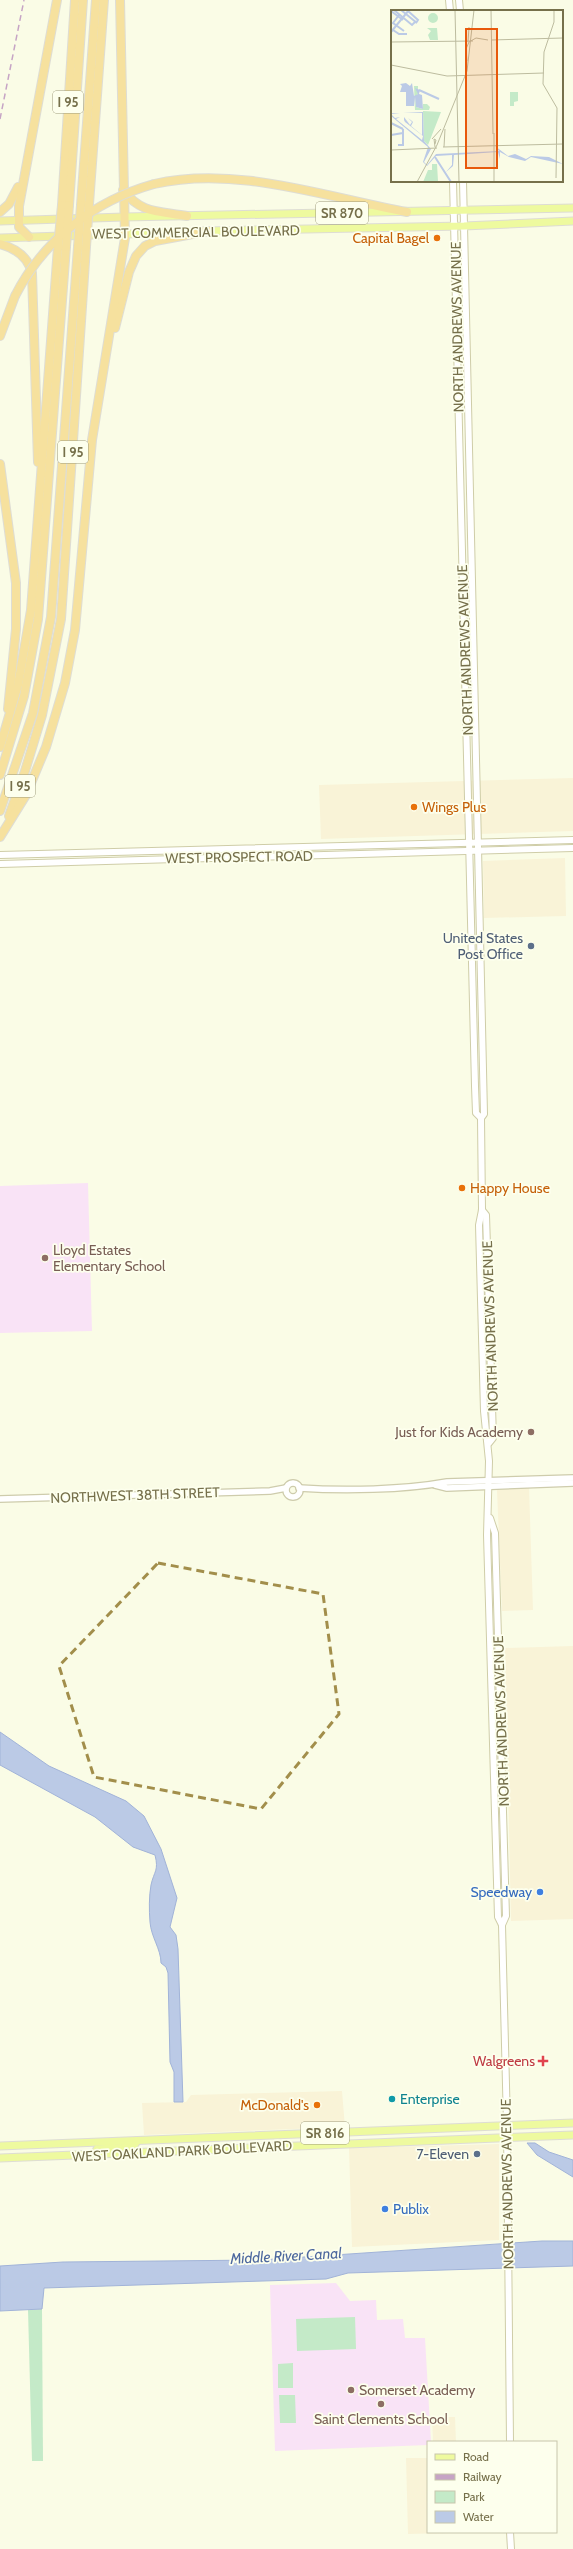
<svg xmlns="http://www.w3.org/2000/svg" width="573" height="2549" font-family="Cabin,sans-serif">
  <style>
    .commercial { fill: #f9f3d7 }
    .education { fill: #f9e3f6 }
    .green { fill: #c4eac8 }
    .water { fill: #bbcae6; stroke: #a1b3d8 }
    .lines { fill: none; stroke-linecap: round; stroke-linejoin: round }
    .tertiary-casing { stroke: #ceccac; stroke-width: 8 }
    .secondary-casing { stroke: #cfcda8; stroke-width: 8 }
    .primary-casing { stroke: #deddd4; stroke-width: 9 }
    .trunk-casing { stroke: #deddd4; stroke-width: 9 }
    .motorway-casing { stroke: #deddd4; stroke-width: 10 }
    .tertiary { stroke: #fff; stroke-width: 5.5 }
    .secondary { stroke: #fff; stroke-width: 6 }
    .primary { stroke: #eefa9f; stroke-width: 7 }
    .trunk { stroke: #f2ee9e; stroke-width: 7 }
    .motorway { stroke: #f6e19e; stroke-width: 8 }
    .rail { stroke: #c6a4c5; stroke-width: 1.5; stroke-dasharray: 6 4; stroke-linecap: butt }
    .motorway-bridge-casing { stroke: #deddd4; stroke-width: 10; stroke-linecap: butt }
    .motorway-bridge { stroke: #f6e19e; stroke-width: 8 }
    .marked { fill: none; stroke: #a28e4b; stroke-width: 3; stroke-dasharray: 8 5; stroke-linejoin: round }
    .food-dot { fill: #e8710a; stroke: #fdffed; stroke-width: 1.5 }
    .service-dot { fill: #5c6f8a; stroke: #fdffed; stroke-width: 1.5 }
    .education-dot { fill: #8d6e63; stroke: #fdffed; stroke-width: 1.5 }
    .shop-dot { fill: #3f7fe0; stroke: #fdffed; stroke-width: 1.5 }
    .health-dot { fill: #e0444e; stroke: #fdffed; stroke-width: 1.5 }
    .culture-dot { fill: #0f9aa8; stroke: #fdffed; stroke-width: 1.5 }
    .labels { text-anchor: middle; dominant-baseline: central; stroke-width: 3.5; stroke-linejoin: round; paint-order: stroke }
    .shield { fill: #fdffed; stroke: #9e9b7c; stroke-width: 1 }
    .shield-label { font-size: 13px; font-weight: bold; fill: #76704b }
    .street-label { font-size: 14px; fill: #76704b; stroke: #fdffed }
    .food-label { font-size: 14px; fill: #c56008; stroke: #fdffed; text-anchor: end }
    .service-label { font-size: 14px; fill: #4e5e75; stroke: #fdffed; text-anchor: end }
    .education-label { font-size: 14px; fill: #785e54; stroke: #fdffed; text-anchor: start }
    .shop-label { font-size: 14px; fill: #366cbe; stroke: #fdffed; text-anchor: end }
    .health-label { font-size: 14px; fill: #be3a42; stroke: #fdffed; text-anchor: end }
    .culture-label { font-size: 14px; fill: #0d838f; stroke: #fdffed; text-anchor: start }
    .water-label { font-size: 15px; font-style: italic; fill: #4d689e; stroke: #fdffed }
    .inset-river { fill: none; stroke: #bbcae6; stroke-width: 2 }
    .inset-road { fill: none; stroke: #bdbc9f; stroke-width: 1 }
    .view { fill: #e8590c; fill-opacity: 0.15; stroke: #e8590c; stroke-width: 2 }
    .inset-edge { fill: none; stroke: #76704b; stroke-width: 2 }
  </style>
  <rect width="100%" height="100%" fill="#fafce6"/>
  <g class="commercial">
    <path d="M 573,778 L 573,831 L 321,839 L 319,785 Z"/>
    <path d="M 565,858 L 566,916 L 484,918 L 483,861 Z"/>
    <path d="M 529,1487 L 533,1610 L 502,1611 L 497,1490 Z"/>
    <path d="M 573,1646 L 573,1919 L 511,1921 L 505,1648 Z"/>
    <path d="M 342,2091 L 345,2127 L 144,2135 L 142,2103 L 186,2102 L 191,2095 Z"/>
    <path d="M 499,2144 L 499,2240 L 352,2247 L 349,2148 Z"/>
    <path d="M 432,2417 L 455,2417 L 456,2442 L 433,2442 Z"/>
    <path d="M 406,2458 L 428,2458 L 428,2532 L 489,2532 L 408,2534 Z"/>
  </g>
  <g class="education">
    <path d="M 88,1183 L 92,1331 L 0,1333 L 0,1186 Z"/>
    <path d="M 336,2283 L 350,2301 L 376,2300 L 377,2320 L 403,2319 L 405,2338 L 425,2338 L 431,2442 L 428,2442 L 428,2445 L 275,2451 L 270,2285 Z"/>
  </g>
  <g class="green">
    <path d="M 42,2309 L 43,2461 L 32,2461 L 28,2310 Z"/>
    <path d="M 355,2317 L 356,2349 L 297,2351 L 296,2319 Z"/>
    <path d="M 293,2363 L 293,2388 L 278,2388 L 278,2364 Z"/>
    <path d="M 279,2395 L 295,2395 L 296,2423 L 280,2423 Z"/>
  </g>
  <g class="water">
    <path d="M 0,1732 L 49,1766 L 126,1801 L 144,1816 L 161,1849 L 177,1898 L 170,1927 L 176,1935 L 178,1949 L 183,2102 L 174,2102 L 174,2072 L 170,2062 L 168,1973 L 166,1967 L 161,1963 C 161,1949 151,1937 150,1922 C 149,1910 149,1896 151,1885 C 154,1871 159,1871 155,1855 L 133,1847 L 95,1817 L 0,1765 Z"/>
    <path d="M 527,2143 L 535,2143 L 549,2152 L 573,2160 L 573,2177 L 537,2155 Z"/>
    <path d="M 542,2241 L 573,2241 L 573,2266 L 348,2273 L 326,2279 L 44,2288 L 42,2309 L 0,2311 L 0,2266 L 63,2262 L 260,2260 Z"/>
  </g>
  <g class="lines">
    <defs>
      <g id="tertiary">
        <circle cx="293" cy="1490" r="7"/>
        <path d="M 435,1485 L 447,1488 L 573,1483"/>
        <path d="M 299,1488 C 344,1491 403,1490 447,1482 L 573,1478"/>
        <path d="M 0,1499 L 270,1491 L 286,1488"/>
      </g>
      <g id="secondary">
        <path d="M 449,0 L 450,11"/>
        <path d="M 459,0 L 460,11"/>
        <path d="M 453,181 L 475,1086 L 476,1113 L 481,1118"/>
        <path d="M 463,181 L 484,1114 L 481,1118 L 482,1210 L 479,1225 L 484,1411 L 489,1461 L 487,1535 L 498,1917 L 502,1925 L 507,2125 L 510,2442"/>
        <path d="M 0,855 L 573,840"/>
        <path d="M 0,864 L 573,848"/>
        <path d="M 482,1210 L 486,1215 L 493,1438 L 489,1443"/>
        <path d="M 490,1518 L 495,1533 L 506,1916 L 502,1925"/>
        <path d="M 510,2532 L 511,2549"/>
      </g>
      <g id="primary">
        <path d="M 124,217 L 573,208"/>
        <path d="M 203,231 L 464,226 L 573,221"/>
        <path d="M 125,234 L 191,232"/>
        <path d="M 0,2146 L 573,2123"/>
        <path d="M 95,2154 L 97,2149 L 133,2147 L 137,2141"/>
        <path d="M 0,2158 L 573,2135"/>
      </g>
      <g id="trunk">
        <path d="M 0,221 L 124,217"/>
        <path d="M 0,238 L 125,234"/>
      </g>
      <g id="motorway">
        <path d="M 154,184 C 236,165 325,197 407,212"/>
        <path d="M 123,190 C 141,214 159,211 187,216"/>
        <path d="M 89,204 L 104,0"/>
        <path d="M 62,205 L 75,0"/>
        <path d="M 69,205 L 83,0"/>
        <path d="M 81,205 L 96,0"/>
        <path d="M 0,212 L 9,204 L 18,187"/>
        <path d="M 29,237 L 19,227 L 19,206 L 57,0"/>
        <path d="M 0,244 C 15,248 28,257 32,273 L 38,462"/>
        <path d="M 115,328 L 129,272 L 136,256 L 145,246 L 155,241 L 209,231"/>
        <path d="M 0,336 L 15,296"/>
        <path d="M 0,464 L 16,583 L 16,629 L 8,709"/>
        <path d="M 0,747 L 18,685 L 31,610 L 58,247"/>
        <path d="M 0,775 L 24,696 L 38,619 L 66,247"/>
        <path d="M 0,811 L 33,713 L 51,617 L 78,247"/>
        <path d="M 9,816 L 25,771 L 42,715 L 61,619 L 86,247"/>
        <path d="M 0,837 L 26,795 L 46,747 L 65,683 L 75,630 L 92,440 L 125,238 L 120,0"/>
      </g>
    </defs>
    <use href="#tertiary" class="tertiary-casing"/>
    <use href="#secondary" class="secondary-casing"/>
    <use href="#primary" class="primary-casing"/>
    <use href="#trunk" class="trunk-casing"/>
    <use href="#motorway" class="motorway-casing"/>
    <use href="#tertiary" class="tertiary"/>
    <use href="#secondary" class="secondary"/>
    <use href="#primary" class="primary"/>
    <use href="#trunk" class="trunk"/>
    <use href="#motorway" class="motorway"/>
    <path class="rail" d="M 0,119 L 24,0"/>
    <defs>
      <g id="motorway-bridge">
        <path d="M 58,247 L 62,205"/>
        <path d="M 66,247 L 69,205"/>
        <path d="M 78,247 L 81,205"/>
        <path d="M 86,247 L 89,204"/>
        <path d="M 15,296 C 43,241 93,201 154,184"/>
      </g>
    </defs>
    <use href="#motorway-bridge" class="motorway-bridge-casing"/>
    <use href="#motorway-bridge" class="motorway-bridge"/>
  </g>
  <path class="marked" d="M 158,1563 L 323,1594 L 339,1714 L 261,1809 L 94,1777 L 59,1666 Z"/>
  <g class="food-dot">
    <circle cx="437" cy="238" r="4"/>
    <circle cx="414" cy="807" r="4"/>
    <circle cx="462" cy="1188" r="4"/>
    <circle cx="317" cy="2105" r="4"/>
  </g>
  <g class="service-dot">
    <circle cx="531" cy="946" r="4"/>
    <circle cx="477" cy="2154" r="4"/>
  </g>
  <g class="education-dot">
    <circle cx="45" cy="1258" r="4"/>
    <circle cx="531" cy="1432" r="4"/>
    <circle cx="351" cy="2390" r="4"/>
    <circle cx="381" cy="2404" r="4"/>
  </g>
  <g class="shop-dot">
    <circle cx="540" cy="1892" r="4"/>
    <circle cx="385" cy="2209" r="4"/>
  </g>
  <path class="health-dot" d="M541 2055h4v4h4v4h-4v4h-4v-4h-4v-4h4z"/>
  <circle class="culture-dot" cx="392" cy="2099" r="4"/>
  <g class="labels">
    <g class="shield">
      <rect x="53" y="91" width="30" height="22" rx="3"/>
      <rect x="316" y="202" width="52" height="22" rx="3"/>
      <rect x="58" y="441" width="30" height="22" rx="3"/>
      <rect x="5" y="775" width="30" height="22" rx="3"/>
      <rect x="301" y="2122" width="48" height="22" rx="3"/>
    </g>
    <g class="shield-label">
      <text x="68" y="102">I 95</text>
      <text x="342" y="213">SR 870</text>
      <text x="73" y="452">I 95</text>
      <text x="20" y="786">I 95</text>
      <text x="325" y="2133">SR 816</text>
    </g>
    <g class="street-label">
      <text transform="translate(196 232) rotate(-1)">WEST COMMERCIAL BOULEVARD</text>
      <text transform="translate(457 327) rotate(-91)">NORTH ANDREWS AVENUE</text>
      <text transform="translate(465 650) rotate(-92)">NORTH ANDREWS AVENUE</text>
      <text transform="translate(239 857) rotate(-1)">WEST PROSPECT ROAD</text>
      <text transform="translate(490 1326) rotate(-92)">NORTH ANDREWS AVENUE</text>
      <text transform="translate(135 1495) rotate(-2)">NORTHWEST 38TH STREET</text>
      <text transform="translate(501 1721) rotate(-92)">NORTH ANDREWS AVENUE</text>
      <text transform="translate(182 2151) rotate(-3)">WEST OAKLAND PARK BOULEVARD</text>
      <text transform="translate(507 2184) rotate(-91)">NORTH ANDREWS AVENUE</text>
    </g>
    <g class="food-label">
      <text x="429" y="238">Capital Bagel</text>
      <text x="422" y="807" text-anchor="start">Wings Plus</text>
      <text x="470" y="1188" text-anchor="start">Happy House</text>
      <text x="309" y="2105">McDonald's</text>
    </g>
    <g class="service-label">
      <text x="523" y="938">United States<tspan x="523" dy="16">Post Office</tspan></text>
      <text x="469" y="2154">7-Eleven</text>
    </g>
    <g class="education-label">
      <text x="53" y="1250">Lloyd Estates<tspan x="53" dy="16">Elementary School</tspan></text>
      <text x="523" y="1432" text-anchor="end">Just for Kids Academy</text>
      <text x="359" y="2390">Somerset Academy</text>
      <text x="381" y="2419" text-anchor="middle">Saint Clements School</text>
    </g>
    <g class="shop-label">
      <text x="532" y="1892">Speedway</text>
      <text x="393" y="2209" text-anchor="start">Publix</text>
    </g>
    <g class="health-label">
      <text x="535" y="2061">Walgreens</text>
    </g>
    <g class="culture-label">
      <text x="400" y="2099">Enterprise</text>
    </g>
    <g class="water-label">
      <text transform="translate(286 2256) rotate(-3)">Middle River Canal</text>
    </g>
  </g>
  <g transform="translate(391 10)">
    <rect width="172" height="172" fill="#fafce6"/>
    <path d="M37 8a5 5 0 1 1 10 0a5 5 0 1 1-10 0ZM 36,18 L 46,18 L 47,30 L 39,30 L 37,25 L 40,21 ZM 23,76 L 27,76 L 27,84 L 24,87 L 25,97 L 32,99 L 32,94 L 36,94 L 39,97 L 38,100 L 24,100 ZM 119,82 L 127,82 L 127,91 L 123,92 L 123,96 L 119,96 ZM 32,101 L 50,102 L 37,135 L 33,131 ZM 41,154 L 46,154 L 47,171 L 59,172 L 32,172 L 37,160 L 41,160 Z" fill="#c4eac8"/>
    <path d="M 15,73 L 19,76 L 21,73 L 23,86 L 27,84 L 24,78 L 29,80 L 28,84 L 31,85 L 32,99 L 25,97 L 24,87 L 23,96 L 15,96 L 15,82 L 9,82 L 11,76 L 9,74 ZM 32,102 L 33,131 L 40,139 L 33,152 L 36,155 L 45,144 L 108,141 L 104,136 L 117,146 L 124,144 L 135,149 L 140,146 L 158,147 L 172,154 L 140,147 L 134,151 L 118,147 L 109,142 L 109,149 L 107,142 L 63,145 L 62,156 L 55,162 L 61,155 L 61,145 L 45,146 L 36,156 L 32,152 L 37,137 L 0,106 L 0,103 L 9,103 L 0,104 L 4,108 L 9,107 L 5,109 L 31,130 L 32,126 L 14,112 L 13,110 L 13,107 L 19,115 L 21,112 L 17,108 L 21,111 L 22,112 L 20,116 L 31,125 L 31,103 L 12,103 Z" fill="#bbcae6"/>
    <path class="inset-river" d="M 3,0 L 21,15 L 24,12M 10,0 L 26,13M 0,1 L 12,10M 17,1 L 27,10 L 25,13M 8,5 L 2,13 L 13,21M 2,20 L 8,24 L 16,24M 0,22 L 18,0M 28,80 L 48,89M 0,113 L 12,119M 0,125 L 12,123M 7,135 L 12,135 L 12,119M 44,147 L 60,172"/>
    <path class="inset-road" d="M 64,0 L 68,172M 100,0 L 102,124M 163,0 L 163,12 L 153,42 L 152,74 L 166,98 L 165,168M 100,30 L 172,28M 0,32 L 82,31M 77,32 L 78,17M 76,51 L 75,39 L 78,32 L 85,28 L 97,30M 0,55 L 56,66 L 153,63M 103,123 L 103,172M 41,129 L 50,119M 44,137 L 43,129 L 45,130 L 44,134M 52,137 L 172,134M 53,137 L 54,119M 0,140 L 46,138M 26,172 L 46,135 L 76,61 L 83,0"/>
    <path class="view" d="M 75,19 L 106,19 L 106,158 L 75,158 Z"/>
    <rect width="172" height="172" class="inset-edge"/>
  </g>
  <rect x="427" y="2441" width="130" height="92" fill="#fdffed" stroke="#c7c6ac"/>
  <rect x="435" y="2454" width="20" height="6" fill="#eefa9f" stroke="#c7c6ac"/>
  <text x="463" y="2461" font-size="12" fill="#76704b">Road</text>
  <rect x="435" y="2474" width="20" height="6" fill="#c6a4c5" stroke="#c7c6ac"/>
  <text x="463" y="2481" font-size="12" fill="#76704b">Railway</text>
  <rect x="435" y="2491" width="20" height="12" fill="#c4eac8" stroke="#c7c6ac"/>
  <text x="463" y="2501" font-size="12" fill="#76704b">Park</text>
  <rect x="435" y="2511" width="20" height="12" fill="#bbcae6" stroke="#c7c6ac"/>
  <text x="463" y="2521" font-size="12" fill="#76704b">Water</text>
</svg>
